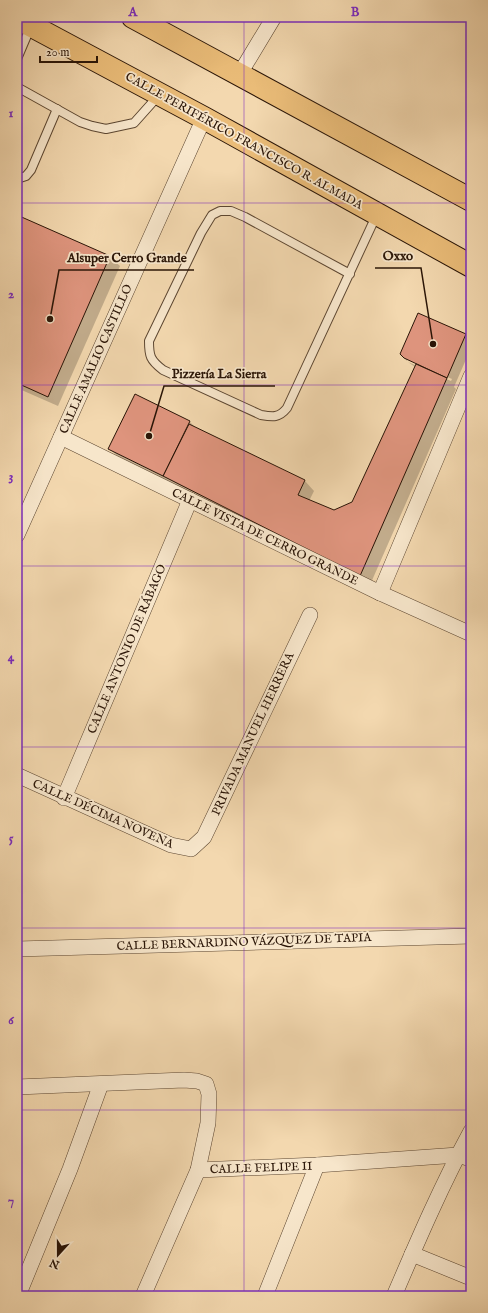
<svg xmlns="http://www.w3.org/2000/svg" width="488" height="1313" font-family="'IM FELL English',serif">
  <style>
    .shadow { fill: #0003 }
    .building { fill: #de947d; stroke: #2a1507 }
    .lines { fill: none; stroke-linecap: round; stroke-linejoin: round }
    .service-casing { stroke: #5c4631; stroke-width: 10 }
    .minor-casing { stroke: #5c4631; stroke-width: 16 }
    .trunk-casing { stroke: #2a1507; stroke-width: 24 }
    .service { stroke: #f7e6cb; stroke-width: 8 }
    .minor { stroke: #f7e6cb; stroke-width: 15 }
    .trunk { stroke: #eabc78; stroke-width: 22 }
    .grid { fill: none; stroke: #7b2cbf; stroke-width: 1; stroke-opacity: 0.55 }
    .labels { text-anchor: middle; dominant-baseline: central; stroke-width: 3.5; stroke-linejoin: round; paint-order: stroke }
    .street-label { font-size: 12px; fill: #2a1507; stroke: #f7e6cb }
    .leader { fill: none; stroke: #2a1507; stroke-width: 1.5 }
    .callout-dot { fill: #2a1507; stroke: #f7e6cb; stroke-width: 1.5 }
    .callout-label { font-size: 13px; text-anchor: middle; font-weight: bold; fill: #2a1507; stroke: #f7e6cb; stroke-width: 3.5; stroke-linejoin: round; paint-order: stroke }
    .neatline { fill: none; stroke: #7b2cbf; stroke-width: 1.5 }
    .grid-label { font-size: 13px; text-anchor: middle; font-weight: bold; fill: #7b2cbf }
  </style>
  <rect width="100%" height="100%" fill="#f3d8af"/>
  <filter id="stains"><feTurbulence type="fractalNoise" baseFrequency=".005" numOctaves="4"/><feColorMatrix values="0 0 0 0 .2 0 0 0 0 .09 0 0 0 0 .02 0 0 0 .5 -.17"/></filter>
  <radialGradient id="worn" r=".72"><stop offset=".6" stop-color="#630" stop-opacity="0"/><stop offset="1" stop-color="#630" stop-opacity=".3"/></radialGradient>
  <g class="shadow">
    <path d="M 17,216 L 110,257 L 120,266 L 58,406 L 17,388 Z"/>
    <path d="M 419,314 L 466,335 L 471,340 L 471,348 L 454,387 L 456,389 L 370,585 L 117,456 L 110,449 L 136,396 L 190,422 L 197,429 L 305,481 L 314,491 L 309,501 L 334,511 L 353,503 L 415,367 L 408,362 L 451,381 L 452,379 L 407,359 L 407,361 L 401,354 Z"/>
  </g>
  <g class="building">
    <path d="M 17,215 L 110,256 L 48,397 L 17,383 Z"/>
    <path d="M 418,313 L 466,334 L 447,378 L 404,358 L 400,354 Z"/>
    <path d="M 416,364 L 447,378 L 360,576 L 163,476 L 189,424 L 305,480 L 298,495 L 334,510 L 352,502 Z"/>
    <path d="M 135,394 L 190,421 L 163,476 L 108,449 Z"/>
  </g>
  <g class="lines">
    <defs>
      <g id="service">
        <path d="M 17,59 L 31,26"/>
        <path d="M 17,87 L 80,122 L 92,126 L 106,129 L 134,123 L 159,95"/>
        <path d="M 17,179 L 26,176 L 31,170 L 57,109"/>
        <path d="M 350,274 L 245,217 L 231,211 L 220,211 L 212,215 L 201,233 L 149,341 C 149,356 150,360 163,370 L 261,415 C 273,417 279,418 287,408 L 377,214"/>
      </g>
      <g id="minor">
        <path d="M 239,75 L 274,17"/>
        <path d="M 61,437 L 380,593 L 471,634"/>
        <path d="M 17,535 L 204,118"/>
        <path d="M 380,593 L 471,376"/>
        <path d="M 17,775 L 171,845 L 191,849 L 204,837 L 310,615"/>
        <path d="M 64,798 L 190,500"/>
        <path d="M 17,949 L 471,936"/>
        <path d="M 17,1087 L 184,1080 L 197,1081 L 206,1084 L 209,1094 L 208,1123 L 198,1170 L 143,1296"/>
        <path d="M 198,1170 L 317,1165 L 458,1155 L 471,1159"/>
        <path d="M 412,1254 L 471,1278"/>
        <path d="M 18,1296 L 70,1169 L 101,1084"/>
        <path d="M 265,1296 L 317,1165"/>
        <path d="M 394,1296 C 418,1240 442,1184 471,1131"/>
      </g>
      <g id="trunk">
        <path d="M 133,17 L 471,200"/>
        <path d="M 17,18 L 204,118 L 471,266"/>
      </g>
    </defs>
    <use href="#service" class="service-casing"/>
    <use href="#minor" class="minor-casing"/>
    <use href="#trunk" class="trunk-casing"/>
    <use href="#service" class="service"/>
    <use href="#minor" class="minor"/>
    <use href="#trunk" class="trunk"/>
  </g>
  <path class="grid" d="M 244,17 L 244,1296M 17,203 L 471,203M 17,385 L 471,385M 17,566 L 471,566M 17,747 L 471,747M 17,928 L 471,928M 17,1110 L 471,1110"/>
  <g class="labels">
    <g class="street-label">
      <text transform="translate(244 141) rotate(29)">CALLE PERIFÉRICO FRANCISCO R. ALMADA</text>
      <text transform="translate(96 359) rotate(-66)">CALLE AMALIO CASTILLO</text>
      <text transform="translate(265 537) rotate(26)">CALLE VISTA DE CERRO GRANDE</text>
      <text transform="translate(127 649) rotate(-67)">CALLE ANTONIO DE RÁBAGO</text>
      <text transform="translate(253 734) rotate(-65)">PRIVADA MANUEL HERRERA</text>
      <text transform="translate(103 814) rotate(24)">CALLE DÉCIMA NOVENA</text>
      <text transform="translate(244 942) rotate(-2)">CALLE BERNARDINO VÁZQUEZ DE TAPIA</text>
      <text transform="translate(261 1168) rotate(-2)">CALLE FELIPE II</text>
    </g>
  </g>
  <path class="leader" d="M433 344L421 268H375M50 319L59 270H194M149 436L164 386H275"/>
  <g class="callout-dot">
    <circle cx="433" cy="344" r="4"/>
    <circle cx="50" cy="319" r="4"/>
    <circle cx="149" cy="436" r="4"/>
  </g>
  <g class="callout-label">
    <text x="398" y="260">Oxxo</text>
    <text x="127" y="262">Alsuper Cerro Grande</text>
    <text x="219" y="378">Pizzería La Sierra</text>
  </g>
  <rect width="488" height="1313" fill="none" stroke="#f3d8af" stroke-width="44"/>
  <g transform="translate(58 1255) rotate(201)" stroke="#f7e6cb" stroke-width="3" paint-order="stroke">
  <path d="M0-3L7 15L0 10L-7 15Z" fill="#2a1507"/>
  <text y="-6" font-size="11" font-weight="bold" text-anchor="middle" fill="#2a1507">N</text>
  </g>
  <path d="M40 56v6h57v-6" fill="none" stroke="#2a1507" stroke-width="2"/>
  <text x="46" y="56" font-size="12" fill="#2a1507" stroke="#f7e6cb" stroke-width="3" paint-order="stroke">20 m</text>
  <rect x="22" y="22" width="444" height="1269" class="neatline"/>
  <g class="grid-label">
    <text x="133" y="16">A</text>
    <text x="355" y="16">B</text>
    <text x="11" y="117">1</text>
    <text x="11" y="298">2</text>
    <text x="11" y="480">3</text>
    <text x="11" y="661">4</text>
    <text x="11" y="842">5</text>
    <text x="11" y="1024">6</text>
    <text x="11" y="1205">7</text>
  </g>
  <rect width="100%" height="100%" filter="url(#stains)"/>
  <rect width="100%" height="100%" fill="url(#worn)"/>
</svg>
